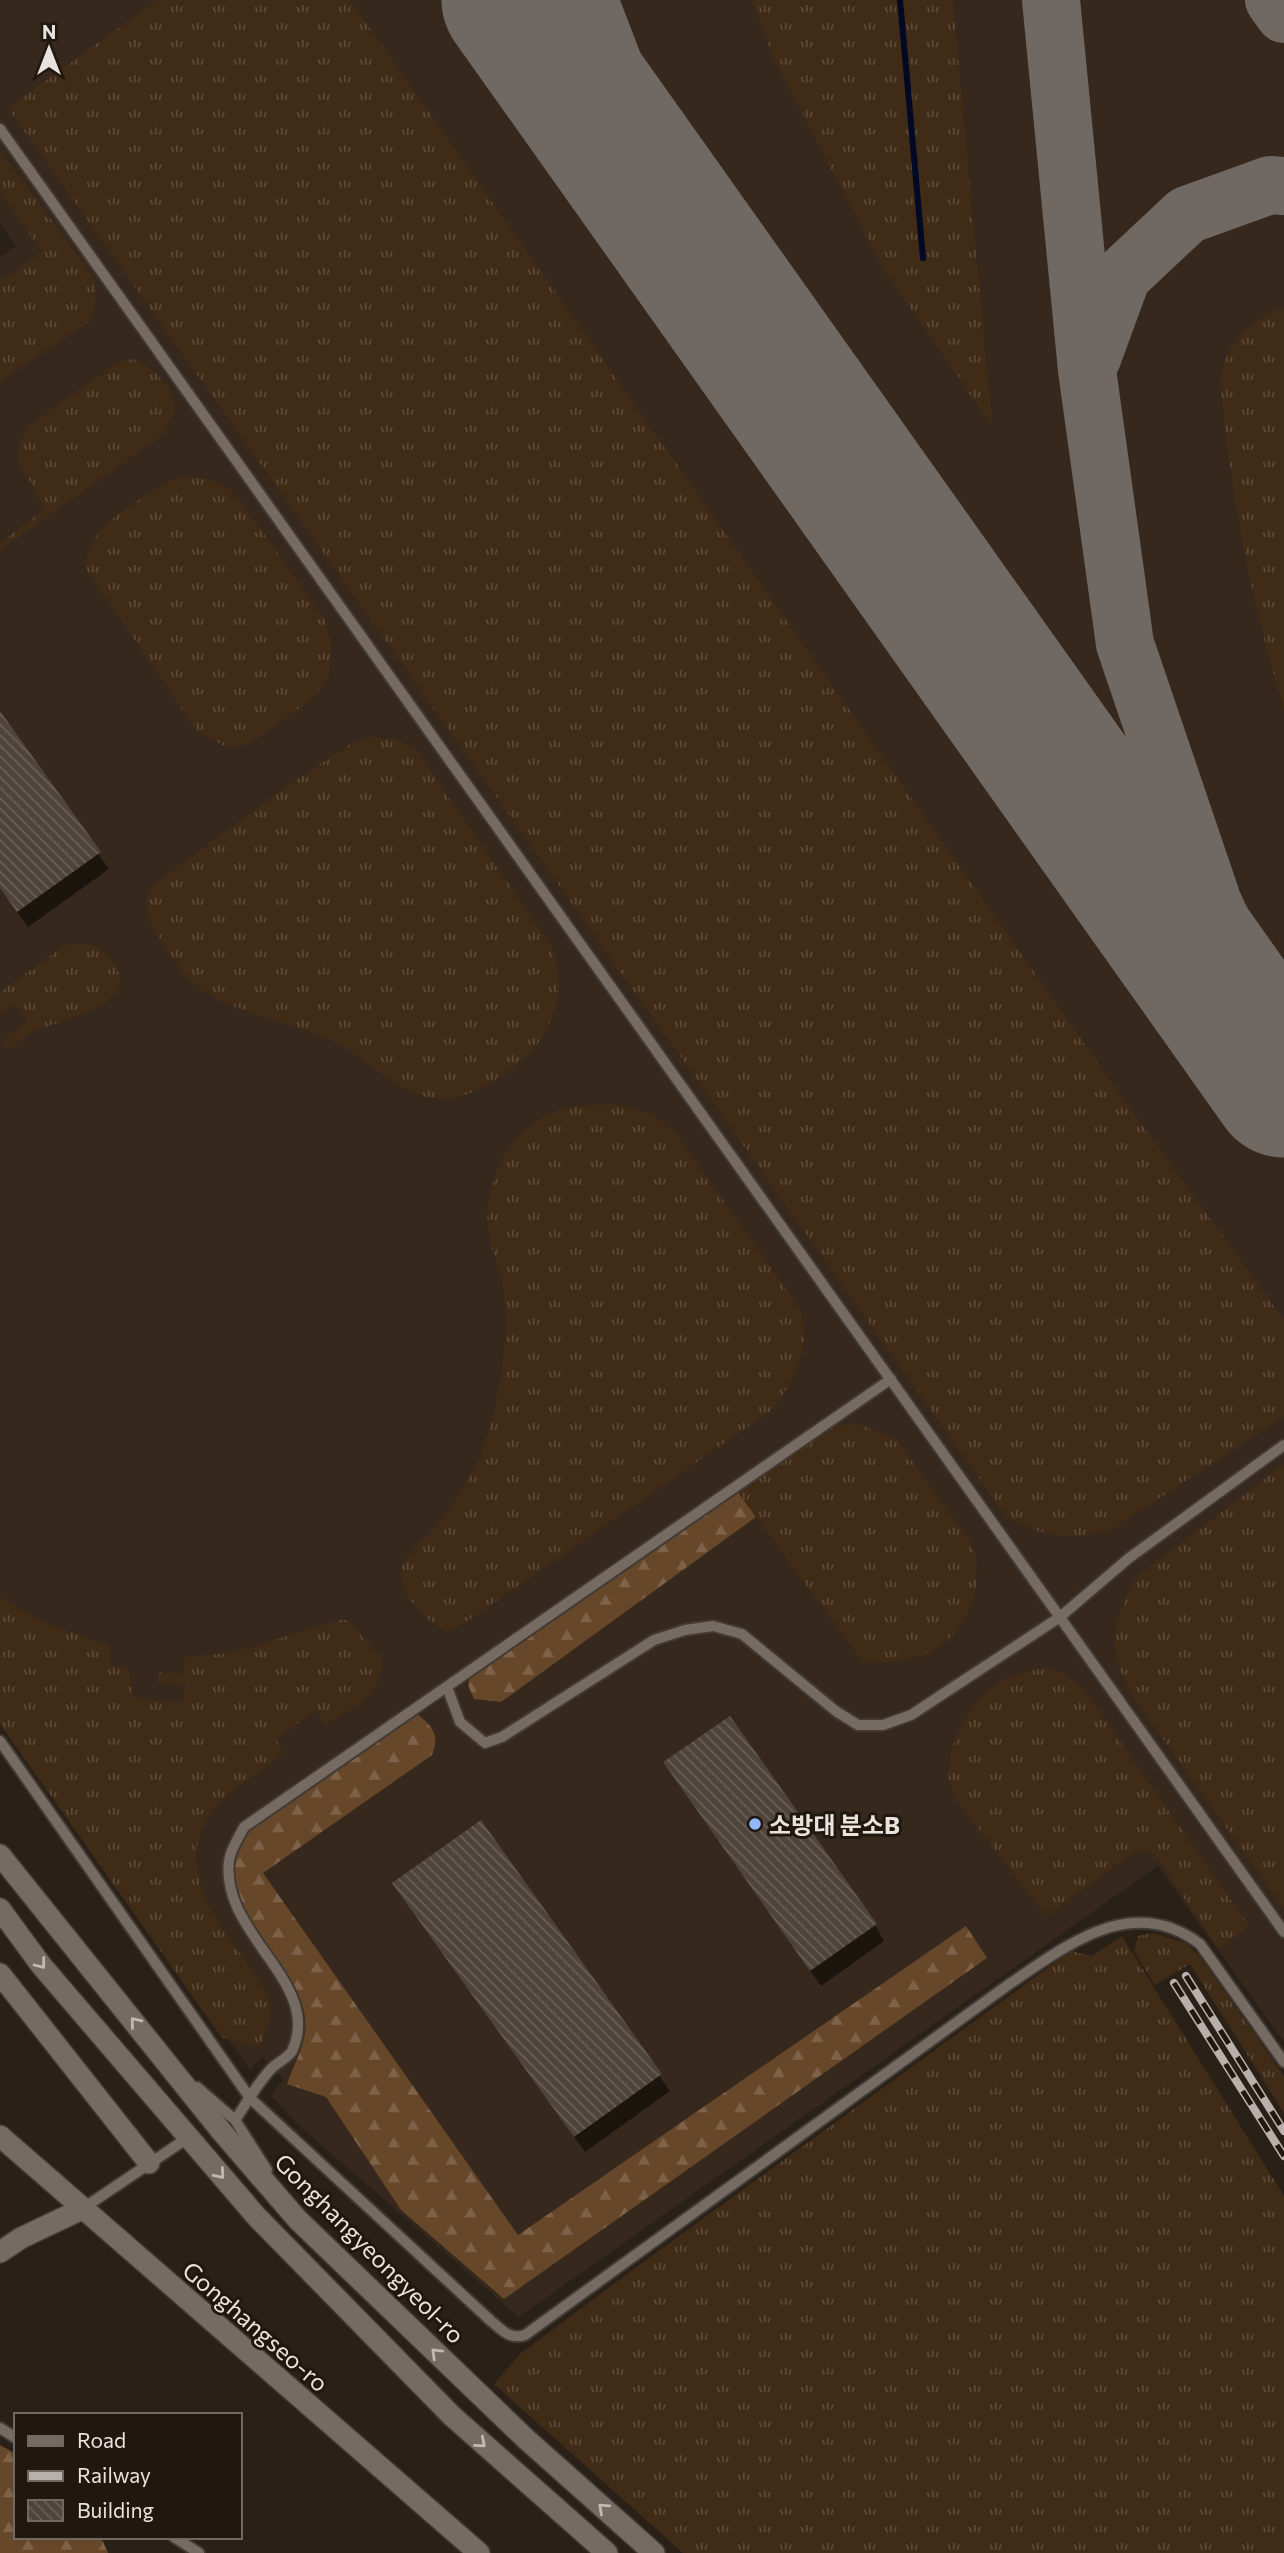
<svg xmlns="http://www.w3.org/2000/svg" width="1284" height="2553" font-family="Commissioner,'Noto Sans KR',sans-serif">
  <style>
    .built { fill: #36281c }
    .grass { fill: url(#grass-tufts) }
    .forest { fill: url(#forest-firs) }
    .shadow { fill: #0007 }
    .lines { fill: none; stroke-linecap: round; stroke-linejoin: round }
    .stream { stroke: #010925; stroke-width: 6 }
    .taxiway { stroke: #706862; stroke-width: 58 }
    .runway { stroke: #706862; stroke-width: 145 }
    .building { fill: url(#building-back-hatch) }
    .lane-casing { stroke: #413a34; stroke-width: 14 }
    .street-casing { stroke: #413a34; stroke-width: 24 }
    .secondary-casing { stroke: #413a34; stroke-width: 24 }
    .lane { stroke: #766b62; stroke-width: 10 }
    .street { stroke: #766b62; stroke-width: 21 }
    .secondary { stroke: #766b62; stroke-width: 21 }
    .rail-casing { stroke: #b8b1ab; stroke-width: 8 }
    .rail { stroke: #20170f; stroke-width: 5; stroke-dasharray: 16; stroke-linecap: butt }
    .oneway { stroke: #c1b9b3 }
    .poi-dot { fill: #91b8fd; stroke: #20170f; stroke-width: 2.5 }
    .labels { text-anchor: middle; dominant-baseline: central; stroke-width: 6; stroke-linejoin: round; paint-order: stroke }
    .poi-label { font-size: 24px; font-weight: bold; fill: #e9e3de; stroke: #20170f; text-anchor: start }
    .street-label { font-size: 24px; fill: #e9e3de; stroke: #20170f }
  </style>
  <defs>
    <pattern id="grass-tufts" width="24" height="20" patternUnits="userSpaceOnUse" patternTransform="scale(1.75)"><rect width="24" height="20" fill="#402b17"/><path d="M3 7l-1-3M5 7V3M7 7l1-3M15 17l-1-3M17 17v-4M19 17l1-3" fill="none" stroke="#5c4a38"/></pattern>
    <pattern id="forest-firs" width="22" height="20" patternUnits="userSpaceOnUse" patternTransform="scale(1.75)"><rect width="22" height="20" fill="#67472a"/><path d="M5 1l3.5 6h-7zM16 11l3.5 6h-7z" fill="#7d6148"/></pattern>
    <pattern id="building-back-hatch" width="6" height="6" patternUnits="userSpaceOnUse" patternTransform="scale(1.75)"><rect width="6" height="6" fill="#4e443b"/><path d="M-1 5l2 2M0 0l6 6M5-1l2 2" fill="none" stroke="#685f57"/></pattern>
  </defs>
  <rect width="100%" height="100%" fill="#292018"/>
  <path class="built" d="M 0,0 L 1284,0 L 1284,2042 L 1158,1866 L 519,2317 L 303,2129 L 271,2096 L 283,2079 L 262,2057 L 250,2070 L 0,1716 L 0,257 L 16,246 L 0,224 Z"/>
  <g class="grass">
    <path d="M 157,0 L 350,0 L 1131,1110 L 1284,1320 L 1284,1416 L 1114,1528 C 1077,1542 1040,1538 1006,1516 L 8,108 Z"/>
    <path d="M 752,0 L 953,0 L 992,426 L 882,267 L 773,57 Z"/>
    <path d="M 0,151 L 94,278 C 98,295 96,306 89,322 L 0,381 L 0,281 L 42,252 L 0,192 Z"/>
    <path d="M 1276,310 L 1284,310 L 1284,710 C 1251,601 1229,491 1220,378 C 1228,343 1243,325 1276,310 Z"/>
    <path d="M 131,359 C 168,373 189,406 159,438 L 0,550 L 0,543 L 45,509 L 19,462 L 19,445 L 28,426 L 117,363 Z"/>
    <path d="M 177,478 C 202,477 218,479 237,496 L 324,618 L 332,645 L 329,674 L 322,687 L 311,700 L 249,744 L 226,747 L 197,731 L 86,569 C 86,525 133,506 165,483 Z"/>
    <path d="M 370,737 L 394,739 L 415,748 L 551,946 C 573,1002 545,1050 497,1079 C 481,1089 462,1099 443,1099 C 399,1098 368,1057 331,1040 C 288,1020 223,1012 190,980 C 178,968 169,951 159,937 C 147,920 140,903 154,884 L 293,782 L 349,745 Z"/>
    <path d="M 81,943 C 97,945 106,951 115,965 C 140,1004 62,1020 40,1029 C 28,1034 18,1043 8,1050 L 1,1041 L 27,1022 L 16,1004 L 0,1013 L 0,992 L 64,946 Z"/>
    <path d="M 613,1104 L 651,1114 L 675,1132 L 799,1307 C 813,1346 795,1383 769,1412 L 469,1620 L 448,1631 C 427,1623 395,1593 402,1567 C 406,1552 429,1536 439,1523 C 462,1494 481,1461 490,1425 C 501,1384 509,1337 504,1294 C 501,1271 490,1250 488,1227 C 483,1178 512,1125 560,1110 C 576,1105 596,1106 613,1104 Z"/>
    <path d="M 858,1424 L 895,1438 L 972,1544 C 986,1582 970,1631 932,1651 C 911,1662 886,1663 863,1662 L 730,1482 L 800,1433 L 828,1426 Z"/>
    <path d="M 1284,1464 L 1284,1909 L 1132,1695 L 1118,1666 L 1115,1646 L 1117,1619 L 1135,1578 Z"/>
    <path d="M 0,1596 C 35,1619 69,1634 109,1645 L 111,1666 L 129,1667 L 132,1697 L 184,1703 L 185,1685 L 156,1682 L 160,1672 L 185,1674 L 184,1657 L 231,1653 L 340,1620 L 347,1620 L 381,1657 C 383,1698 357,1703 326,1725 L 316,1710 L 276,1739 L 283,1753 C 266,1767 224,1794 213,1810 C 171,1870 217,1918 250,1968 C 257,1979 268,1992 270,2005 C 272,2020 265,2033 259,2046 L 222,2038 L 0,1724 Z"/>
    <path d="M 1043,1668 L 1064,1673 L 1083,1688 L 1249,1926 L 1218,1949 L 1155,1854 L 1138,1849 L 1046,1916 L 953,1796 C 951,1787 948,1778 948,1769 C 951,1737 975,1693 1006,1679 C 1017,1674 1031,1671 1043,1668 Z"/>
    <path d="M 1153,1933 L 1186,1943 L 1201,1958 L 1284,2076 L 1284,2113 L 1190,1964 L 1155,1985 L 1134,1951 L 1138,1936 Z"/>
    <path d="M 1122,1936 L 1284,2196 L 1284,2553 L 683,2553 L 494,2384 L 520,2354 L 635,2268 L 1071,1951 L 1092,1956 Z"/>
  </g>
  <g class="forest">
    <path d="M 730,1482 L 756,1517 L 501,1702 L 474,1699 L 468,1685 L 472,1670 Z"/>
    <path d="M 417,1714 C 433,1726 440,1736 432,1755 L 263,1873 L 518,2235 L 966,1926 L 987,1958 L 504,2299 L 401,2210 L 326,2097 L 287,2084 C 292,2068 303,2050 305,2033 C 315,1959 181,1898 247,1829 L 404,1716 Z"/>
    <path d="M 0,2445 L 16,2454 L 16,2537 L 101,2537 L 108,2553 L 0,2553 Z"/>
  </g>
  <g class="shadow">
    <path d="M 0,714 L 109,869 L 28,927 L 0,888 Z"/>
    <path d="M 675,1778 L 875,1925 L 884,1941 L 821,1986 Z"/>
    <path d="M 480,1823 L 670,2091 L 585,2152 L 395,1884 Z"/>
  </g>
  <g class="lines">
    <path class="stream" d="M 900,0 L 923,258"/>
    <g class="taxiway">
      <path d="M 589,0 L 678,232"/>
      <path d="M 1051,0 L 1087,370 L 1125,644 L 1213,903 L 1284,1055"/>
      <path d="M 1274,0 L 1284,14"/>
      <path d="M 1092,358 L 1122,276 L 1187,215 L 1270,185 L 1284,186"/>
      <path d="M 1013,704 L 1148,845 L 1210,900"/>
    </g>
    <path class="runway" d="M 514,0 L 1284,1085"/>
  </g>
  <g class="building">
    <path d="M 0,711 L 101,852 L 17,912 L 0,888 Z"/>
    <path d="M 730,1716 L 877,1924 L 810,1971 L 663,1762 Z"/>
    <path d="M 481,1820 L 662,2074 L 574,2137 L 392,1883 Z"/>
  </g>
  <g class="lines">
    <defs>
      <g id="lane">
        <path d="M 0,129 L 1284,1932"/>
        <path d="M 447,1687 L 460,1722 L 485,1743 L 502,1737 L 654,1640 L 685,1630 L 713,1626 L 742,1634 L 837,1712 L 858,1725 L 883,1725 L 911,1715 L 1060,1617 L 1129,1558 L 1284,1445"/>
        <path d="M 0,1741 L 250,2098 L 491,2321 C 502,2330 510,2340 525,2335 L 1008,1985 C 1066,1946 1132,1892 1200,1944 L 1284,2062"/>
        <path d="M 197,2087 L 235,2120 L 267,2170"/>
        <path d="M 235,2120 C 247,2103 258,2082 272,2068 C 278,2062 288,2058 292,2051 C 324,1983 220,1935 229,1861 C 230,1850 239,1837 244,1827 L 891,1379"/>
        <path d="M 82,2209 L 189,2137"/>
        <path d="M 0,2428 L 16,2438"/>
        <path d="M 174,2537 L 199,2553"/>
      </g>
      <g id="street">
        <path d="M 0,1974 L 149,2163"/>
        <path d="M 0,2136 L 479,2553"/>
      </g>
      <g id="secondary">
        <path d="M 0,1855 L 222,2132 L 298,2220 L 526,2439 L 654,2553"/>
        <path d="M 0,1909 L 41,1965 L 256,2216 L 452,2416 L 607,2553"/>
        <path d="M 0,2252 L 21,2238 L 82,2209"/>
      </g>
    </defs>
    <use href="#lane" class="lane-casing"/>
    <use href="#street" class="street-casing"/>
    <use href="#secondary" class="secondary-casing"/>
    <use href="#lane" class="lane"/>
    <use href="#street" class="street"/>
    <use href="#secondary" class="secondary"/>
    <defs>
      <g id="rail">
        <path d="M 1186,1976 L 1284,2131"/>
        <path d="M 1174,1983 L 1284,2156"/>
      </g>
    </defs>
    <use href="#rail" class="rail-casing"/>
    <use href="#rail" class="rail"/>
  </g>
  <defs><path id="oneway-chevron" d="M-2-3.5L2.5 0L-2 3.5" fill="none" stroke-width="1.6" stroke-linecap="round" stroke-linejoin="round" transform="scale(1.75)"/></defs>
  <g class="oneway">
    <use href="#oneway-chevron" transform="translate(41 1964) rotate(52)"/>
    <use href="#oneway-chevron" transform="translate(135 2022) rotate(-129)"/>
    <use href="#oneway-chevron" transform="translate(220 2174) rotate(49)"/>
    <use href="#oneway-chevron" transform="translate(436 2353) rotate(-136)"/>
    <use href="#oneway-chevron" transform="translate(481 2443) rotate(41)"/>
    <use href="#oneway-chevron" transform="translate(603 2508) rotate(-138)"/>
  </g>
  <circle class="poi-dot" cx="755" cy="1824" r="7"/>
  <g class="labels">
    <g class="poi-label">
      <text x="769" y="1824">소방대 분소B</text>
    </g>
    <g class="street-label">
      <text transform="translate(370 2248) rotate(45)">Gonghangyeongyeol-ro</text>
      <text transform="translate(256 2326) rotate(41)">Gonghangseo-ro</text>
    </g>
  </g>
  <rect x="14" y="2413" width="228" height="126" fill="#20170f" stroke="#706962" stroke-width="2"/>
  <rect x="28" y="2436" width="35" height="10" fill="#766b62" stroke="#706962" stroke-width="2"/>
  <text x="77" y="2448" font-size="21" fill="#e9e3de">Road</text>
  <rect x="28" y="2471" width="35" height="10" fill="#b8b1ab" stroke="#706962" stroke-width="2"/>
  <text x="77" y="2483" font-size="21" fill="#e9e3de">Railway</text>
  <rect x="28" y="2500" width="35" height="21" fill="url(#building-back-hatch)" stroke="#706962" stroke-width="2"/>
  <text x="77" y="2518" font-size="21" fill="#e9e3de">Building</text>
  <g transform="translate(49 49)" stroke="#20170f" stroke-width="5" paint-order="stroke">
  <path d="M0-5L12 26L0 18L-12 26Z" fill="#e9e3de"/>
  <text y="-10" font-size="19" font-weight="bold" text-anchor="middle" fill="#e9e3de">N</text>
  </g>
</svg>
